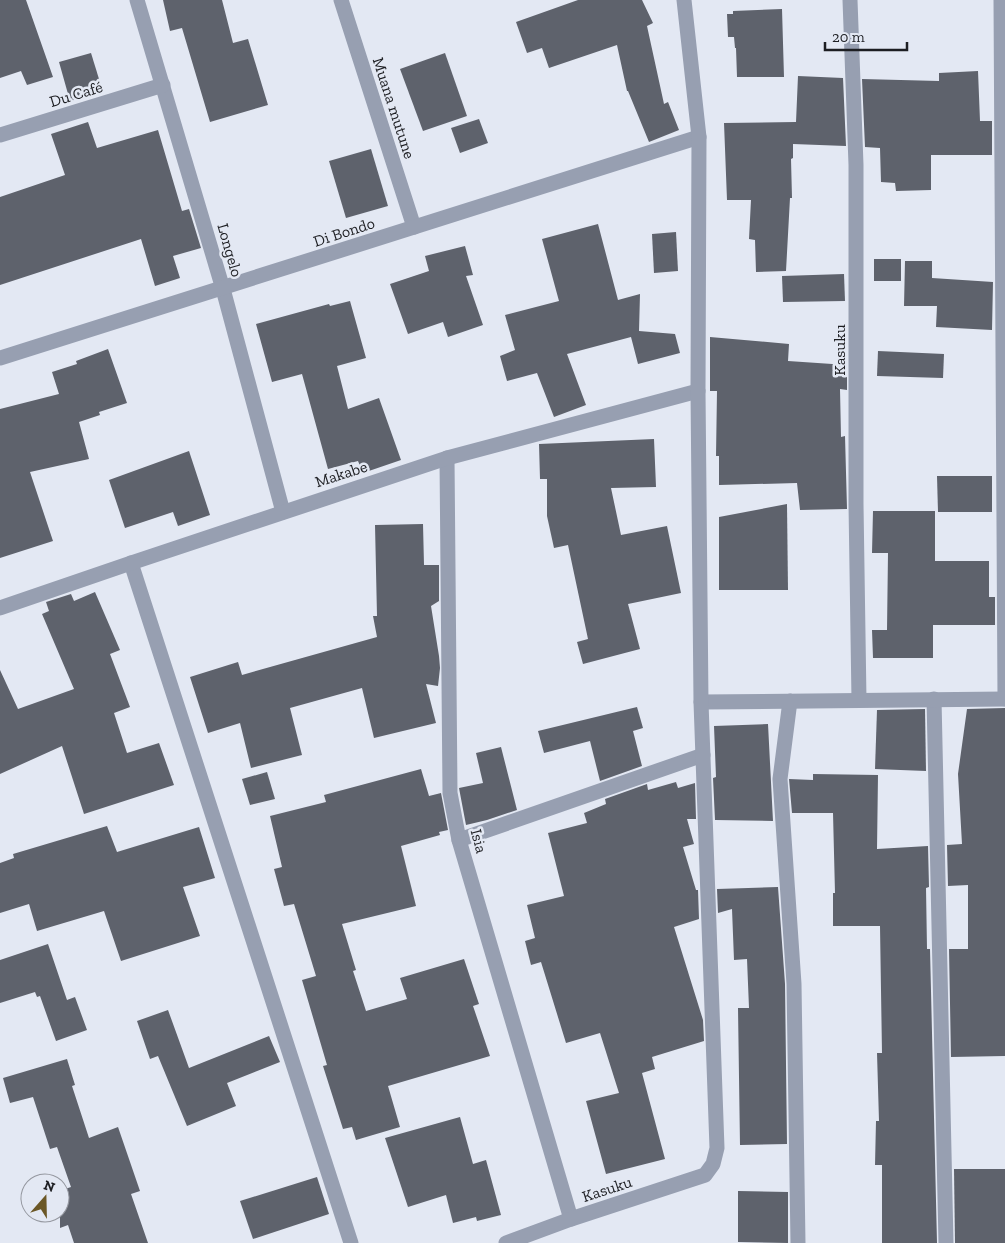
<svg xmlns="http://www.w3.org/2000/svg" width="1005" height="1243" font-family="'Zilla Slab',serif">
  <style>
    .building { fill: #5e626c }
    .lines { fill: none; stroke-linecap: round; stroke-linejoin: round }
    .minor { stroke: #979fb1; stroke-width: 15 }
    .labels { text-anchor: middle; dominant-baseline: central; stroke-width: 5; stroke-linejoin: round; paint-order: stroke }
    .street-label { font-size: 16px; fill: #1d1e22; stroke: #e3e8f3 }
  </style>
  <rect width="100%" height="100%" fill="#e3e8f3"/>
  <g class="building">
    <path d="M 0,0 L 26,0 L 53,77 L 27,85 L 21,71 L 0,78 Z"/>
    <path d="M 163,0 L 222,0 L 233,43 L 248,39 L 268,105 L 210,122 L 182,28 L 170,31 Z"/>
    <path d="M 578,0 L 642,0 L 653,23 L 647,26 L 664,104 L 668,102 L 679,130 L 649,142 L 628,91 L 627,91 L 617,45 L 549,68 L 542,48 L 527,53 L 516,22 Z"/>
    <path d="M 782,9 L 784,77 L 737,77 L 736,48 L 735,48 L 734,37 L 728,37 L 727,14 L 733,14 L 733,11 Z"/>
    <path d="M 91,53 L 103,92 L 70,101 L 59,62 Z"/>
    <path d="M 445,53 L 467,116 L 423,131 L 400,69 Z"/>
    <path d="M 978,71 L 980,121 L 992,121 L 992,155 L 931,155 L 931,190 L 896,191 L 895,183 L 881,182 L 880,148 L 865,147 L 862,79 L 939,81 L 939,73 Z"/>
    <path d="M 798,76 L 843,78 L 846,146 L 793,144 L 793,158 L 791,159 L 792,198 L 790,198 L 786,271 L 756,272 L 755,240 L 749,239 L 751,200 L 727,200 L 724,123 L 796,122 Z"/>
    <path d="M 479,119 L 488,143 L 460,153 L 451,128 Z"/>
    <path d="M 88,122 L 97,148 L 158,130 L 182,211 L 189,209 L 201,248 L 173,256 L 180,278 L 155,286 L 141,239 L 0,285 L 0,197 L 65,175 L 51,134 Z"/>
    <path d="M 371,149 L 388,206 L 346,218 L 329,161 Z"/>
    <path d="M 598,224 L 618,300 L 640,294 L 639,331 L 675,334 L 680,353 L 638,364 L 631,337 L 567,354 L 586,405 L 554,417 L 537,373 L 507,381 L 500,356 L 515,350 L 505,315 L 559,301 L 542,239 Z"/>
    <path d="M 676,232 L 678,271 L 654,273 L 652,234 Z"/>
    <path d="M 465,246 L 473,275 L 466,276 L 483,325 L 448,337 L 443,322 L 408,334 L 390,284 L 429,271 L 425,256 Z"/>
    <rect x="874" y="259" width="27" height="22"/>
    <path d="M 905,261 L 932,261 L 932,278 L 993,282 L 992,330 L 936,327 L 937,306 L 904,306 Z"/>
    <path d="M 844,274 L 845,301 L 783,302 L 782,276 Z"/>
    <path d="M 350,301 L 366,358 L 337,366 L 348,409 L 379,398 L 401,460 L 363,473 L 358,461 L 328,469 L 302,374 L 272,382 L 256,324 L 329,304 L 330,306 Z"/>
    <path d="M 710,337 L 789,344 L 788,361 L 847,365 L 847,390 L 840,389 L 841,437 L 845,436 L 847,509 L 800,510 L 797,483 L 719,485 L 719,456 L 716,456 L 717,391 L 710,391 Z"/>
    <path d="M 108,349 L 127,403 L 99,412 L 100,415 L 79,422 L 89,459 L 30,472 L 53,541 L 0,558 L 0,409 L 59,394 L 52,372 L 77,364 L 76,361 Z"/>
    <path d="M 878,351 L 944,354 L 943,378 L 877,376 Z"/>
    <path d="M 654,439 L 656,487 L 611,488 L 621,535 L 667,526 L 681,593 L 628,604 L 640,649 L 583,664 L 577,642 L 588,639 L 568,545 L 554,548 L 547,516 L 547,479 L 540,479 L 539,444 Z"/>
    <path d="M 189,451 L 210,515 L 178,526 L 173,512 L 125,528 L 109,480 Z"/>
    <path d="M 937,476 L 992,476 L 992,512 L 938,512 Z"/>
    <path d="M 787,504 L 788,590 L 719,590 L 719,517 Z"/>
    <path d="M 873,511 L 935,511 L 935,561 L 989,561 L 989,597 L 995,597 L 995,625 L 933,625 L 933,658 L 873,658 L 872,630 L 887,630 L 888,553 L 872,553 Z"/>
    <path d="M 423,524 L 424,565 L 439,565 L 439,601 L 431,606 L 439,656 L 440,668 L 438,686 L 426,684 L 436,723 L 374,738 L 362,688 L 290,708 L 302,755 L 251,768 L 240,723 L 208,733 L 190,677 L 238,662 L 242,675 L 377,637 L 373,616 L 377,616 L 375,525 Z"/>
    <path d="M 95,592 L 120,650 L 110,654 L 130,707 L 114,713 L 127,753 L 159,743 L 174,785 L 84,814 L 62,746 L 0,774 L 0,670 L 18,709 L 74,689 L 42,614 L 49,611 L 46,602 L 71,594 L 74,601 Z"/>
    <path d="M 637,707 L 643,728 L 633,731 L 642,766 L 600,781 L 590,741 L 544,753 L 538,731 Z"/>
    <path d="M 1005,708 L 1005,1056 L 951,1057 L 949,949 L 968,949 L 968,885 L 948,886 L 947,845 L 962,844 L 958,774 L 967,709 Z"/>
    <path d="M 925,709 L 926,771 L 875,769 L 877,710 Z"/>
    <path d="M 768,724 L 773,821 L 715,820 L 713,778 L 716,777 L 714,726 Z"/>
    <path d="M 501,747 L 517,810 L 487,820 L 466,825 L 459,788 L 483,783 L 476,753 Z"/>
    <path d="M 421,769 L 429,796 L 441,793 L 448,830 L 439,832 L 440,835 L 401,846 L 416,906 L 342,924 L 356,970 L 353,971 L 366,1011 L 407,999 L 400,978 L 464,959 L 479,1004 L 473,1006 L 490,1056 L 388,1086 L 400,1127 L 356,1140 L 352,1127 L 343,1129 L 323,1066 L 327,1065 L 302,980 L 316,976 L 294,904 L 284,906 L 274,869 L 282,867 L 270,816 L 326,802 L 324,795 Z"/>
    <path d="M 267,772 L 275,799 L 250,805 L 242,779 Z"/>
    <path d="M 813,774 L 878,775 L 877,849 L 928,846 L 929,887 L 926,888 L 927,949 L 930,949 L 937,1243 L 882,1243 L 882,1165 L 875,1165 L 876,1121 L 879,1121 L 877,1053 L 882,1053 L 880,926 L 833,926 L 833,893 L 835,893 L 833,813 L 792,813 L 789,779 L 813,780 Z"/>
    <path d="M 676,782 L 678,788 L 695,783 L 696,819 L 687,819 L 694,844 L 683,847 L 696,890 L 698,890 L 699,919 L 674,927 L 703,1020 L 704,1041 L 652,1057 L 655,1069 L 642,1073 L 665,1159 L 606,1174 L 586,1101 L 619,1093 L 600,1033 L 566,1043 L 541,962 L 531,965 L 525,941 L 535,938 L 527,905 L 564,896 L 548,833 L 587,823 L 584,813 L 606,804 L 605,799 L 647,784 L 648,790 Z"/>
    <path d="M 107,826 L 117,852 L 199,827 L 215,878 L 183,887 L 200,936 L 121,961 L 104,911 L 37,931 L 29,904 L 0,913 L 0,863 L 14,858 L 13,854 Z"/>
    <path d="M 778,887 L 785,984 L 787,1144 L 740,1145 L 738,1008 L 749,1008 L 747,959 L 734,960 L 732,909 L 718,913 L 717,889 Z"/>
    <path d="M 48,944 L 67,1000 L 75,997 L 87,1030 L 56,1041 L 40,996 L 37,997 L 35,992 L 0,1003 L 0,960 Z"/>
    <path d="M 168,1010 L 189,1068 L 269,1036 L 280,1062 L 227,1083 L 236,1106 L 187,1126 L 158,1056 L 150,1059 L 137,1021 Z"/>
    <path d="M 67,1059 L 75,1085 L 72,1086 L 89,1138 L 118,1127 L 140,1191 L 131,1194 L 148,1243 L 74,1243 L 68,1225 L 60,1228 L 60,1203 L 69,1199 L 65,1189 L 71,1187 L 57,1147 L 50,1149 L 33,1097 L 10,1103 L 3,1078 Z"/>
    <path d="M 460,1117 L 473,1164 L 486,1160 L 501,1215 L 477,1221 L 476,1217 L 453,1223 L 446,1195 L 408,1207 L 385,1138 Z"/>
    <path d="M 954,1169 L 1005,1169 L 1005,1243 L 955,1243 Z"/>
    <path d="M 317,1177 L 329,1214 L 253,1239 L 240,1201 Z"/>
    <path d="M 738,1191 L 788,1192 L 788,1243 L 738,1242 Z"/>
  </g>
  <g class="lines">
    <g class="minor">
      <path d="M 137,0 L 223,289 L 283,512"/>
      <path d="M 341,0 L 414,227"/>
      <path d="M 850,0 L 856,165 L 856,504 L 859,700"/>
      <path d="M 1001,0 L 1005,699"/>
      <path d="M 0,135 L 163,85"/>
      <path d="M 0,358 L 699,137"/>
      <path d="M 447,458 L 450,793 L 459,840 L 571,1219"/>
      <path d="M 131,563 L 351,1243"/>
      <path d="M 0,608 L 131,563 L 447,458 L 698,391"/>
      <path d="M 934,699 L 946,1243"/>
      <path d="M 790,701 L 780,779 L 794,984 L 798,1243"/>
      <path d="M 701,702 L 1005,699"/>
      <path d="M 459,840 L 703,755"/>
      <path d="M 506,1243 L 571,1219 L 705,1175 L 713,1164 L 717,1148 L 701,702 L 698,391 L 699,137 L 684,0"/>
    </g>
  </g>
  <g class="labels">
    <g class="street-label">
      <text transform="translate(76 94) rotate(-17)">Du Café</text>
      <text transform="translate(394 108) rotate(72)">Muana mutune</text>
      <text transform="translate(344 232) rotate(-18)">Di Bondo</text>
      <text transform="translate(230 250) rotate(74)">Longelo</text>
      <text transform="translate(839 350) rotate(-90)">Kasuku</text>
      <text transform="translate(341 474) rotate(-18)">Makabe</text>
      <text transform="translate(479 841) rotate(75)">Isia</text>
      <text transform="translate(607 1189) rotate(-18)">Kasuku</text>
    </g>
  </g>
  <g transform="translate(45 1198) rotate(20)"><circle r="24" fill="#e3e8f3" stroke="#94979f"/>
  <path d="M0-4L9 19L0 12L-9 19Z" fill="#6b5726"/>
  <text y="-8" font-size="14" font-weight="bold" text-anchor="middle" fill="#1d1e22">N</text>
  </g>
  <path d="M825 42v8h82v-8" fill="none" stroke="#1d1e22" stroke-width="2.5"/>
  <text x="832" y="42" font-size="15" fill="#1d1e22" stroke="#e3e8f3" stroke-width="4" paint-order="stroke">20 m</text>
</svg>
